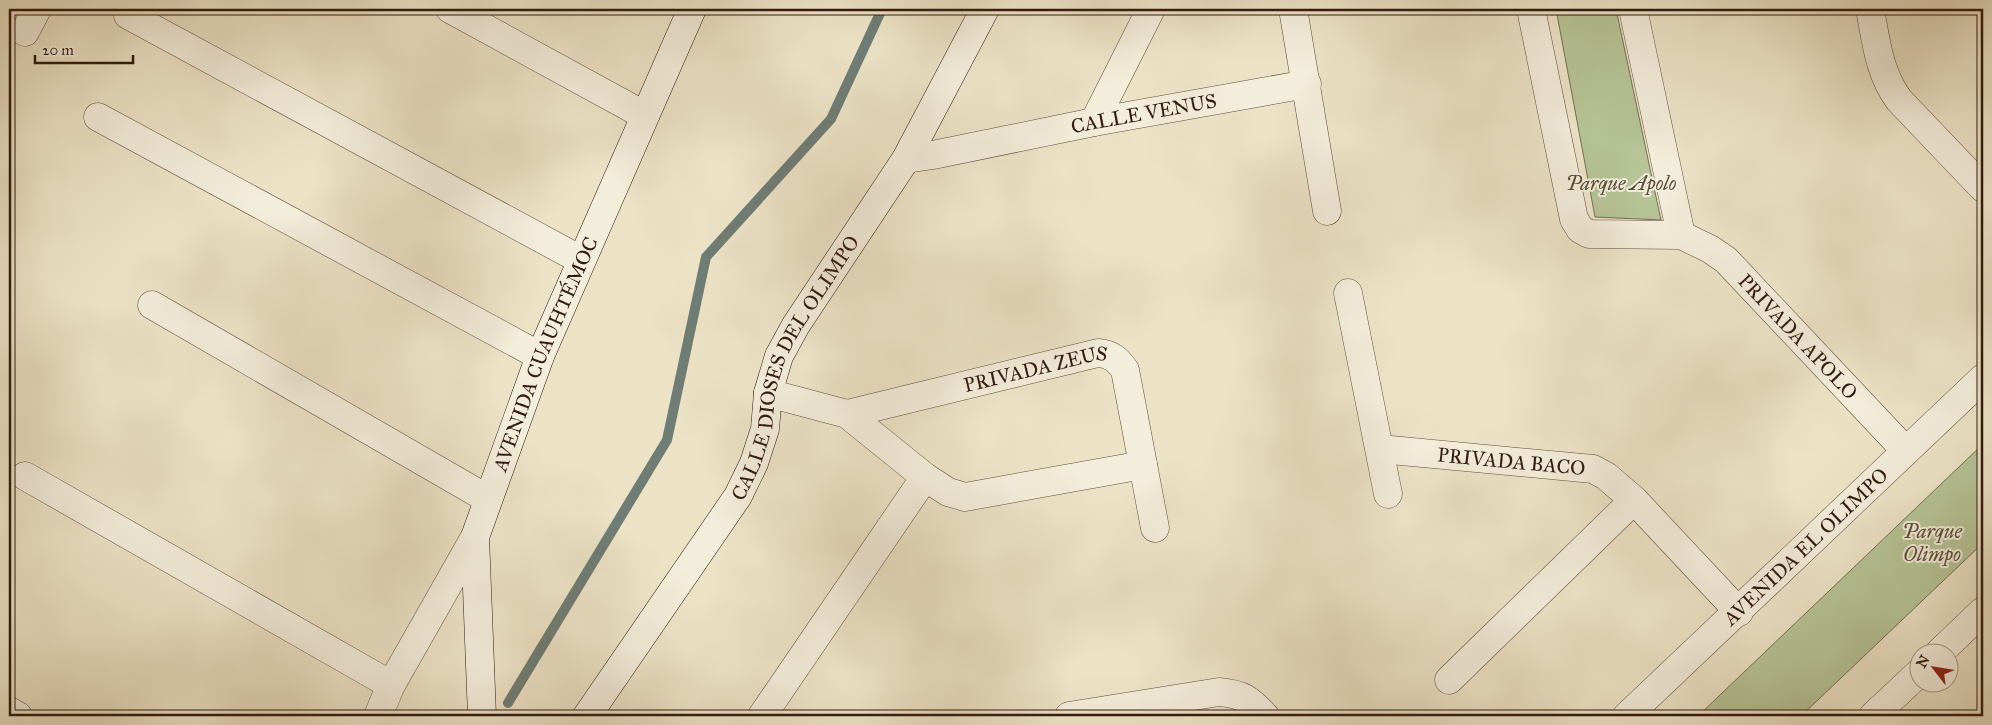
<svg xmlns="http://www.w3.org/2000/svg" width="1992" height="725" font-family="'IM FELL Great Primer',serif">
  <style>
    .green { fill: #b6c497; stroke: #747053 }
    .lines { fill: none; stroke-linecap: round; stroke-linejoin: round }
    .stream { stroke: #6f7d75; stroke-width: 10 }
    .street-casing { stroke: #604d3d; stroke-width: 29 }
    .secondary-casing { stroke: #311b0f; stroke-width: 29 }
    .street { stroke: #f3eddb; stroke-width: 28 }
    .secondary { stroke: #f3eddb; stroke-width: 28 }
    .labels { text-anchor: middle; dominant-baseline: central; stroke-width: 4; stroke-linejoin: round; paint-order: stroke }
    .street-label { font-size: 20px; fill: #311b0f; stroke: #f3eddb }
    .park-label { font-size: 20px; font-style: italic; fill: #594e38; stroke: #f3eddb }
  </style>
  <rect width="100%" height="100%" fill="#ece3c7"/>
  <filter id="stains"><feTurbulence type="fractalNoise" baseFrequency=".004" numOctaves="4"/><feColorMatrix values="0 0 0 0 .2 0 0 0 0 .09 0 0 0 0 .02 0 0 0 .5 -.17"/></filter>
  <radialGradient id="worn" r=".72"><stop offset=".6" stop-color="#630" stop-opacity="0"/><stop offset="1" stop-color="#630" stop-opacity=".3"/></radialGradient>
  <g class="green">
    <path d="M 1556,9 L 1616,9 L 1661,220 L 1595,217 Z"/>
    <path d="M 1983,444 L 1983,543 L 1801,716 L 1698,716 Z"/>
  </g>
  <g class="lines">
    <path class="stream" d="M 508,703 L 667,440 L 706,257 L 831,119 L 882,9"/>
    <defs>
      <g id="street">
        <path d="M 450,9 L 644,115"/>
        <path d="M 1293,9 L 1327,211"/>
        <path id="s1" d="M 1531,9 L 1574,219 L 1580,229 L 1589,234 L 1681,235 L 1710,249 L 1726,260 L 1905,450"/>
        <path d="M 1633,9 L 1681,235"/>
        <path d="M 1870,9 C 1876,41 1879,73 1899,100 L 1983,188"/>
        <path d="M 128,15 L 581,260"/>
        <path d="M 25,32 L 37,9"/>
        <path d="M 98,117 L 540,356"/>
        <path d="M 1094,122 L 1151,9"/>
        <path id="s2" d="M 906,159 L 933,155 L 1094,122 L 1307,84"/>
        <path d="M 1348,293 L 1388,494"/>
        <path d="M 152,305 L 488,499"/>
        <path d="M 768,393 L 847,414 L 925,477 L 948,492 L 965,497 L 1143,465"/>
        <path id="s3" d="M 847,414 L 1098,353 C 1111,354 1117,359 1125,370 L 1155,528"/>
        <path id="s4" d="M 1380,449 L 1593,469 L 1606,476 L 1634,500 L 1739,612"/>
        <path d="M 25,476 L 391,685"/>
        <path d="M 1940,652 L 1983,611"/>
        <path d="M 1449,680 L 1634,500"/>
        <path d="M 9,711 L 18,716"/>
        <path d="M 378,716 L 391,685 L 475,537"/>
        <path d="M 762,716 L 925,477"/>
        <path d="M 1069,716 L 1219,692 C 1243,694 1249,699 1265,716"/>
        <path id="s5" d="M 1627,716 L 1983,378"/>
        <path d="M 1873,716 L 1920,672"/>
      </g>
      <g id="secondary">
        <path id="s6" d="M 482,716 L 475,537 L 540,356 L 692,9"/>
        <path id="s7" d="M 587,716 L 738,496 L 754,463 L 765,429 L 768,393 L 779,356 L 796,325 L 906,159 L 985,9"/>
      </g>
    </defs>
    <use href="#street" class="street-casing"/>
    <use href="#secondary" class="secondary-casing"/>
    <use href="#street" class="street"/>
    <use href="#secondary" class="secondary"/>
  </g>
  <g class="labels">
    <g class="street-label">
      <text stroke="none"><textPath href="#s2" startOffset="242">CALLE VENUS</textPath></text>
      <text stroke="none"><textPath href="#s1" startOffset="485">PRIVADA APOLO</textPath></text>
      <text stroke="none"><textPath href="#s6" startOffset="375">AVENIDA CUAUHTÉMOC</textPath></text>
      <text stroke="none"><textPath href="#s7" startOffset="409">CALLE DIOSES DEL OLIMPO</textPath></text>
      <text stroke="none"><textPath href="#s3" startOffset="194">PRIVADA ZEUS</textPath></text>
      <text stroke="none"><textPath href="#s4" startOffset="132">PRIVADA BACO</textPath></text>
      <text stroke="none"><textPath href="#s5" startOffset="246">AVENIDA EL OLIMPO</textPath></text>
    </g>
    <g class="park-label">
      <text x="1621" y="183">Parque Apolo</text>
      <text x="1932" y="531">Parque<tspan x="1932" dy="23">Olimpo</tspan></text>
    </g>
  </g>
  <rect width="1992" height="725" fill="none" stroke="#ece3c7" stroke-width="30"/>
  <rect x="10" y="10" width="1972" height="705" fill="none" stroke="#311b0f" stroke-width="2.5"/>
  <rect x="15" y="15" width="1962" height="695" fill="none" stroke="#311b0f"/>
  <g transform="translate(1934 668) rotate(301)"><circle r="24" fill="#f3eddb" stroke="#a59989"/>
  <path d="M0-4L9 19L0 12L-9 19Z" fill="#8f2418"/>
  <text y="-8" font-size="14" font-weight="bold" text-anchor="middle" fill="#311b0f">N</text>
  </g>
  <path d="M35 55v8h98v-8" fill="none" stroke="#311b0f" stroke-width="2.5"/>
  <text x="42" y="55" font-size="15" fill="#311b0f" stroke="#f3eddb" stroke-width="4" paint-order="stroke">20 m</text>
  <rect width="100%" height="100%" filter="url(#stains)"/>
  <rect width="100%" height="100%" fill="url(#worn)"/>
</svg>
